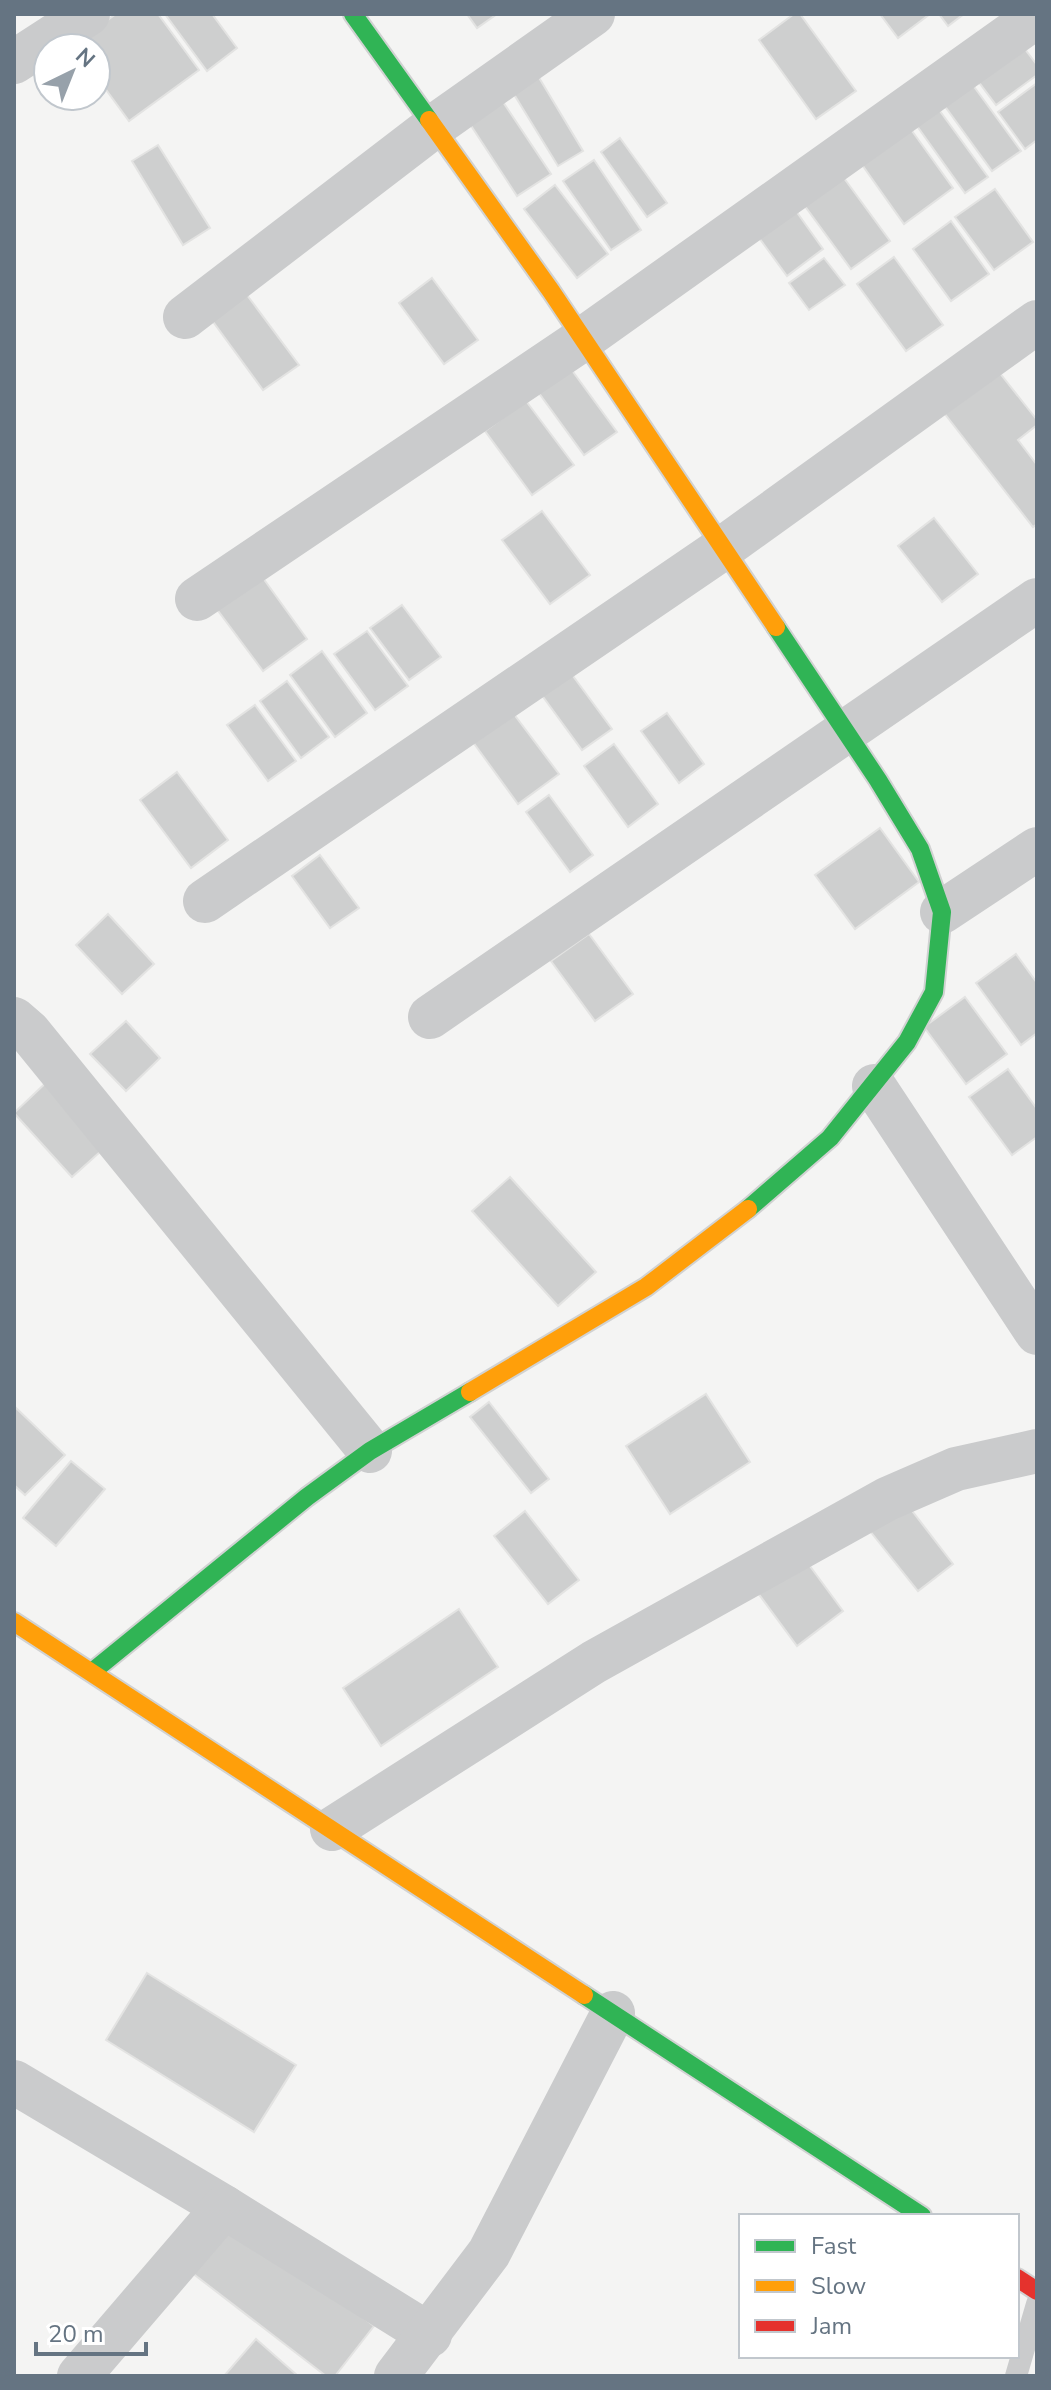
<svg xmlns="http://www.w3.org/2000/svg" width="1051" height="2390" font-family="'Nunito Sans',sans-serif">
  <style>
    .building { fill: #cecfcf; stroke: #e3e3e2; stroke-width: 2 }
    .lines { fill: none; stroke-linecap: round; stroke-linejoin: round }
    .fast-casing { stroke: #d1d2d2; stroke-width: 22 }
    .slow-casing { stroke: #d1d2d2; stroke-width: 22 }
    .jam-casing { stroke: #d1d2d2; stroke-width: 22 }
    .lane { stroke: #cacbcc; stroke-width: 22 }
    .street { stroke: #cacbcc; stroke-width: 44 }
    .fast { stroke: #30b455; stroke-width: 18 }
    .slow { stroke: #ff9f0a; stroke-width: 18 }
    .jam { stroke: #e5322d; stroke-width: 18 }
  </style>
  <rect width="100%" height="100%" fill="#f4f4f3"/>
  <g class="building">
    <path d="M 116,14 L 158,14 L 199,70 L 129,121 L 96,76 L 96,48 L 75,48 L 73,45 Z"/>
    <path d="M 165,14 L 212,14 L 237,48 L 207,71 Z"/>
    <path d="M 467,14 L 497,14 L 477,28 Z"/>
    <path d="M 794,14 L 800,14 L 856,91 L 816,119 L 759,40 Z"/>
    <path d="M 880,14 L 930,14 L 898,38 Z"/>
    <path d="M 939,14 L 964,14 L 948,26 Z"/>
    <path d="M 1015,36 L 1037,65 L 1037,75 L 996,105 L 969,69 Z"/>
    <path d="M 964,73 L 1021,151 L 992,171 L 936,94 Z"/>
    <path d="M 538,76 L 583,151 L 558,166 L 512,91 Z"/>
    <path d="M 1037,83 L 1037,140 L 1025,149 L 998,112 Z"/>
    <path d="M 501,99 L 551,174 L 517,196 L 468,121 Z"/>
    <path d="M 934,103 L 988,177 L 965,193 L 912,119 Z"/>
    <path d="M 907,124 L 953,188 L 904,224 L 858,159 Z"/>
    <path d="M 620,138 L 667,203 L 647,217 L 601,152 Z"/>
    <path d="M 158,145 L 210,228 L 183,245 L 132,161 Z"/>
    <path d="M 594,160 L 641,230 L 611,250 L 563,181 Z"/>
    <path d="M 838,170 L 890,241 L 851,269 L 799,198 Z"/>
    <path d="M 555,185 L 608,254 L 577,278 L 524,209 Z"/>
    <path d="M 995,189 L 1033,242 L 994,270 L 955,217 Z"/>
    <path d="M 791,204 L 823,249 L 787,276 L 754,231 Z"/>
    <path d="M 951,221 L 989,274 L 951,301 L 913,249 Z"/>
    <path d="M 894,257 L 943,325 L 906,351 L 857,284 Z"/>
    <path d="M 824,258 L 845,285 L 809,310 L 789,283 Z"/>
    <path d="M 432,278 L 478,340 L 444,364 L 399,303 Z"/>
    <path d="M 238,283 L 299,365 L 263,390 L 203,308 Z"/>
    <path d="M 568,365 L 617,432 L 584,455 L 536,389 Z"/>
    <path d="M 995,367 L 1037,420 L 1037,425 L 1018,440 L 1037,465 L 1037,524 L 1033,527 L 941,409 Z"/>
    <path d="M 526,401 L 574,465 L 532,495 L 485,431 Z"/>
    <path d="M 542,511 L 590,575 L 550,604 L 502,540 Z"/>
    <path d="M 934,518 L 978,574 L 942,602 L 898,546 Z"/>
    <path d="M 255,567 L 307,639 L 263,671 L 210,600 Z"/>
    <path d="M 402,605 L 441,657 L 409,680 L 370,628 Z"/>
    <path d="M 367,631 L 408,686 L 375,710 L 334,654 Z"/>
    <path d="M 322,651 L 367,713 L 335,737 L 290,675 Z"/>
    <path d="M 570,672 L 612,729 L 582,750 L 541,694 Z"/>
    <path d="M 287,681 L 329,737 L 301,758 L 260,701 Z"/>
    <path d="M 255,705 L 296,761 L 268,781 L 227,725 Z"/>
    <path d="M 510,709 L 559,774 L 518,804 L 470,738 Z"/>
    <path d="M 667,713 L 704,764 L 679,783 L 641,731 Z"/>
    <path d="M 614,744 L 658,804 L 628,827 L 584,766 Z"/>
    <path d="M 177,772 L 228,840 L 191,868 L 140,800 Z"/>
    <path d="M 549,795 L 593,855 L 570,872 L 526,812 Z"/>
    <path d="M 880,828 L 919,882 L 855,929 L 815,875 Z"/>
    <path d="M 320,855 L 359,908 L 330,928 L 292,876 Z"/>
    <path d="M 108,914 L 154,964 L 122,994 L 76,945 Z"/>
    <path d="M 589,934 L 633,994 L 595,1021 L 551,961 Z"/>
    <path d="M 1016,954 L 1037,983 L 1037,1033 L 1021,1045 L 976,983 Z"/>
    <path d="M 965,997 L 1007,1054 L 966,1084 L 924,1027 Z"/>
    <path d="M 126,1021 L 160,1058 L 126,1091 L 90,1054 Z"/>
    <path d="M 1008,1069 L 1037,1109 L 1037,1137 L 1012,1155 L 969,1097 Z"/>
    <path d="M 51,1078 L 110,1143 L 72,1177 L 14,1113 Z"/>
    <path d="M 510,1177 L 596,1272 L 558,1306 L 472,1211 Z"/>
    <path d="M 706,1394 L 750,1462 L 670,1514 L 626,1446 Z"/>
    <path d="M 489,1402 L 549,1479 L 531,1493 L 470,1417 Z"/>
    <path d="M 15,1407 L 65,1455 L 25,1495 L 14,1485 Z"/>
    <path d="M 71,1461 L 105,1489 L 56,1546 L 23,1518 Z"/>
    <path d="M 906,1503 L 953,1564 L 918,1591 L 870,1531 Z"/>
    <path d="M 525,1511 L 579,1580 L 548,1604 L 494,1536 Z"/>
    <path d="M 801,1554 L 843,1611 L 797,1646 L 755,1589 Z"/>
    <path d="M 459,1609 L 498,1667 L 381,1746 L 343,1688 Z"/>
    <path d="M 147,1973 L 296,2065 L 254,2132 L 106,2040 Z"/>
    <path d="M 230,2214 L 374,2326 L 335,2376 L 326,2376 L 187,2269 Z"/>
    <path d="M 256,2339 L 298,2376 L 224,2376 Z"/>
  </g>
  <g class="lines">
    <defs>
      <g id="fast">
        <path d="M 353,14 L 429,120"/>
        <path d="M 748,1209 L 830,1138 L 907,1042 L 934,992 L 942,912 L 920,849 L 878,780 L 776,627"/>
        <path d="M 92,1672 L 307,1497 L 370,1451 L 470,1392"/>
        <path d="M 584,1995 L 922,2216"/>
      </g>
      <g id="slow">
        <path d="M 429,120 L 551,291 L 776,627"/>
        <path d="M 470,1392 L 646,1287 L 748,1209"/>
        <path d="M 14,1622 L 584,1995"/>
      </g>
      <path id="jam" d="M 1017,2278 L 1037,2291"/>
    </defs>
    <use href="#fast" class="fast-casing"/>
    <use href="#slow" class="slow-casing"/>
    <use href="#jam" class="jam-casing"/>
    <path class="lane" d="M 1016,2376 L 1037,2304"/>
    <g class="street">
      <path d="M 14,62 L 88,14"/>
      <path d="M 185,317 L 433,127 L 593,14"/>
      <path d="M 197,599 L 583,339 L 1037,16"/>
      <path d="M 205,901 L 723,548 L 1037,322"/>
      <path d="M 942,912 L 1037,849"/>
      <path d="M 430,1017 L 1037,600"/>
      <path d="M 14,1019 L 29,1032 L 370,1451"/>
      <path d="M 874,1086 L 1037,1333"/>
      <path d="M 332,1829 L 594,1662 L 887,1499 L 956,1469 L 1037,1451"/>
      <path d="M 14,2082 L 224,2207"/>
      <path d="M 79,2376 L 224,2207 L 430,2335"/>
      <path d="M 396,2376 L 489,2253 L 613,2013"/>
    </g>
    <use href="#fast" class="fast"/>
    <use href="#slow" class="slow"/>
    <use href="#jam" class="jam"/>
  </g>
  <rect width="1051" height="2390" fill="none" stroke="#657482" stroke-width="32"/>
  <rect x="739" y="2214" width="280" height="144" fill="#ffffff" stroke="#c1c7cd" stroke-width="2"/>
  <rect x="755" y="2240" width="40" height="12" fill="#30b455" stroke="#c1c7cd" stroke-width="2"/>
  <text x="811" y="2254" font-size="24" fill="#657482">Fast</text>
  <rect x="755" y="2280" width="40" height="12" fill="#ff9f0a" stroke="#c1c7cd" stroke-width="2"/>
  <text x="811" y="2294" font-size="24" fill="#657482">Slow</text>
  <rect x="755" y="2320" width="40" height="12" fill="#e5322d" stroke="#c1c7cd" stroke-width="2"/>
  <text x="811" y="2334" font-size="24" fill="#657482">Jam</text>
  <g transform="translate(72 72) rotate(43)"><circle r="38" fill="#ffffff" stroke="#c1c7cd" stroke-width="2"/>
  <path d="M0-6L14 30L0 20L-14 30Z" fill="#97a1aa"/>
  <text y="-12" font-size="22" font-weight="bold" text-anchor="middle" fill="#657482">N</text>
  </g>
  <path d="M36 2342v12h110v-12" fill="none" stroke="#657482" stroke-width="4"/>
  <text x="48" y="2342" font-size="24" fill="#657482" stroke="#ffffff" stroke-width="6" paint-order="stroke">20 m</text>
</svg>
